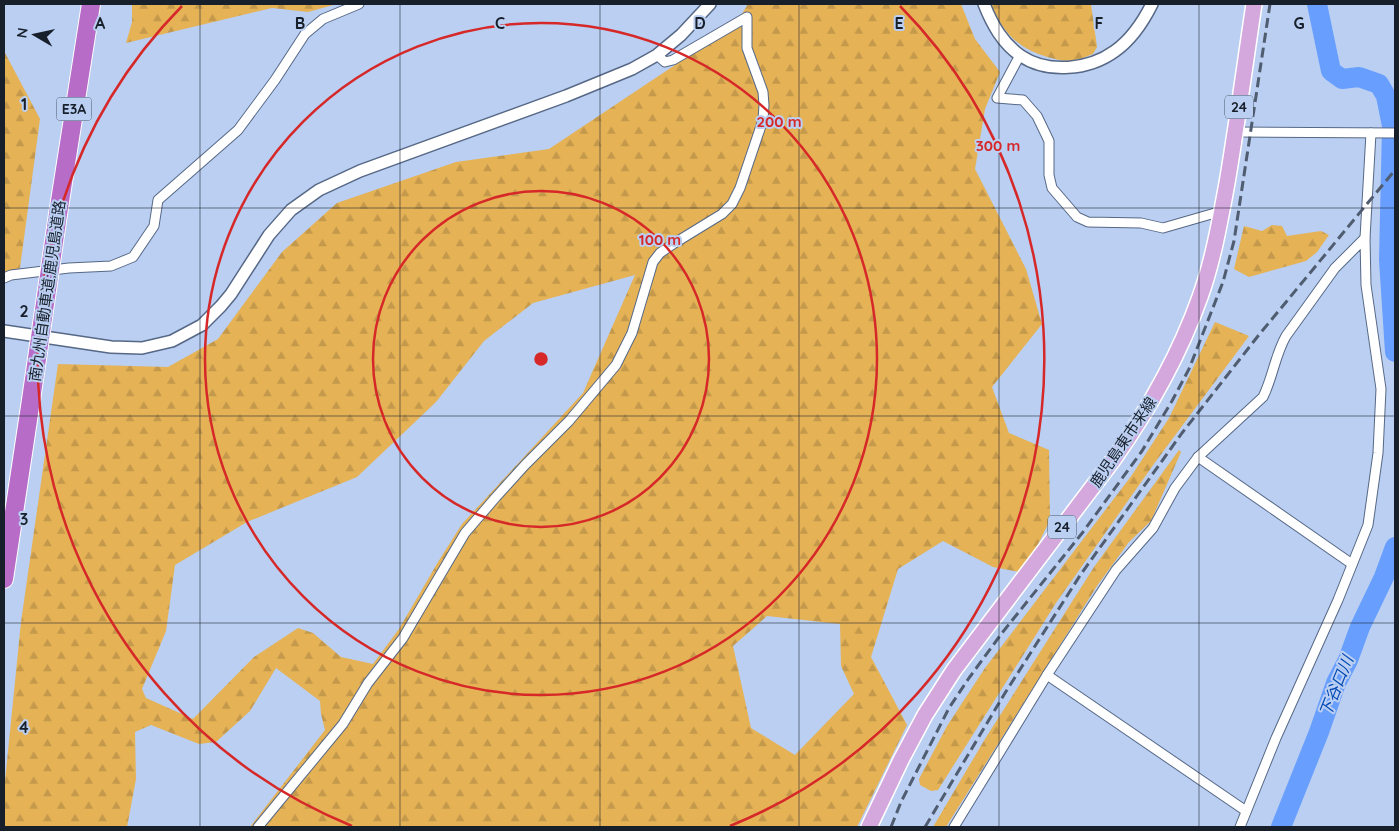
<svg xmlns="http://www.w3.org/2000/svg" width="1399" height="831" font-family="Quicksand,'Noto Sans JP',sans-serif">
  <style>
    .forest { fill: url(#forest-firs); fill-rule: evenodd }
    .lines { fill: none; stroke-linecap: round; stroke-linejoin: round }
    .river { stroke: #689ffe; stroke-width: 20 }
    .minor-casing { stroke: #566886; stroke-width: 11 }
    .tertiary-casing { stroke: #566886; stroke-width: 14 }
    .primary-casing { stroke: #fff; stroke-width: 18 }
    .motorway-casing { stroke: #fff; stroke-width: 20 }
    .minor { stroke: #fff; stroke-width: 9 }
    .tertiary { stroke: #fff; stroke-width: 11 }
    .primary { stroke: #d4a7dd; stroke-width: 15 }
    .motorway { stroke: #b76cc7; stroke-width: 18 }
    .rail { stroke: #505c70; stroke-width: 3; stroke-dasharray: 10 5; stroke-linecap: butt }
    .motorway-bridge-casing { stroke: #fff; stroke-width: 20; stroke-linecap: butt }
    .motorway-bridge { stroke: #b76cc7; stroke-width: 18 }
    .grid { fill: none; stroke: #171f2b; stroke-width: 1; stroke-opacity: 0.55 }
    .ring { fill: none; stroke: #d62828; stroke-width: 2.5 }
    .labels { text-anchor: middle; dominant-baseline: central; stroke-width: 4; stroke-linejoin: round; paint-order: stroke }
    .shield { fill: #bacff1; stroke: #485466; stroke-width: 1 }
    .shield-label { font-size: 14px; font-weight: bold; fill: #171f2b }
    .street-label { font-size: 15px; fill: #171f2b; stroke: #bacff1 }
    .water-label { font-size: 16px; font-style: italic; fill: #0349b5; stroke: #bacff1 }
    .grid-label { font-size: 16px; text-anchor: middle; font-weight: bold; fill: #171f2b; stroke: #bacff1; stroke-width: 4; stroke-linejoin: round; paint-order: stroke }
    .centre { fill: #d62828; stroke: #bacff1; stroke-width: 2.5 }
    .ring-label { font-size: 15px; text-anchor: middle; font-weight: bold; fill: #d62828; stroke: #bacff1; stroke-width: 4; stroke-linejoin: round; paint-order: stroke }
  </style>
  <defs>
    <pattern id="forest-firs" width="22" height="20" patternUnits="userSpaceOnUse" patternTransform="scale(1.25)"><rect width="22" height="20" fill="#e5b256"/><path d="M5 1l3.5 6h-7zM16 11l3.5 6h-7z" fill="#c4994b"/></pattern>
  </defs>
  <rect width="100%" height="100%" fill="#bacff1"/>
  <g class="forest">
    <path d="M 132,4 L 337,4 L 308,12 L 272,8 L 126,43 L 132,22 Z"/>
    <path d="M 748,4 L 961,4 L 975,39 L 1000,72 L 985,109 L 975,169 L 1026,269 L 1042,324 L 992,387 L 1009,433 L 1049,450 L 1050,520 L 1024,573 L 993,567 L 943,541 L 898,569 L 871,657 L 907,725 L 857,827 L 250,827 L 325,730 L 321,714 L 320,701 L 276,668 L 250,711 L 216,742 L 199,744 L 151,725 L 135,732 L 136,779 L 127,827 L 4,827 L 4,791 L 21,622 L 58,364 L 168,367 L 218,339 L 282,252 L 337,203 L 456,162 L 549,149 L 678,63 L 740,17 ZM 635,275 L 583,393 L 462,524 L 438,562 L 399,629 L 373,664 L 341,657 L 313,633 L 298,628 L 254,657 L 193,719 L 146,698 L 142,689 L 166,631 L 175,565 L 247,522 L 357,477 L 436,402 L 484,341 L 533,303 ZM 767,616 L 840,624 L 841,666 L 854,694 L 795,755 L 751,728 L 733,646 Z"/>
    <path d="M 991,4 L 1091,4 L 1097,47 L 1093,54 C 1087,56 1081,59 1075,60 C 1067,62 1059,60 1051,58 C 1020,50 1003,34 991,4 Z"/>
    <path d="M 4,51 L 40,119 L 20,268 L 4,274 Z"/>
    <path d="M 1272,225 L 1282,226 L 1287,236 L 1321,231 L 1329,235 L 1317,252 L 1306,261 L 1249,277 L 1234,269 L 1244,226 L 1262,231 Z"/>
    <path d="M 1215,322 L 1249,336 L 1156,461 L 1056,603 L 938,790 L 931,791 L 920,785 L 919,779 L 947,726 L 985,668 L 1132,475 L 1169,418 Z"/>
    <path d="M 1179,450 L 1181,452 L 1151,521 L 1129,542 L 1097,586 L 946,827 L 933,827 L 985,739 L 1094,567 Z"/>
  </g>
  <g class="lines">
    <g class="river">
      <path d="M 1317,4 L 1331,71 L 1342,79 L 1359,77 L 1379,84 L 1386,96 L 1392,126 L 1389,260 L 1395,352"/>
      <path d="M 1281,827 L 1319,732 L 1336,683 L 1348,660 L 1360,627 L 1384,577 L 1395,547"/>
    </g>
    <defs>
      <g id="minor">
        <path d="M 1020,55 L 997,98 L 1023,100 L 1037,116 L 1049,141 L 1049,175 L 1052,188 L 1077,217 L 1088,222 L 1141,223 L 1163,228 L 1222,211"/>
        <path d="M 1236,132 L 1395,133"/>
        <path d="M 1365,238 L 1371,133"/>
        <path d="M 4,278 L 11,275 L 69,268 L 111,266 L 133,257 L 154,226 L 158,200 L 238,130 L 275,80 L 305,34 L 323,19 L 359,4"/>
        <path d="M 1198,457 L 1352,564"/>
        <path d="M 1047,675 L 1246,811"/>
        <path d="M 258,827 L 343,724 L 368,683 L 403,638 L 465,533 L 496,497 L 525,465 L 569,421 L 616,365 L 632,333 L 653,262 L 660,253 L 673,244 L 722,214 L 732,204 L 740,188 L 763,120 L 764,105 L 763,92 L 747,48 L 747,17 L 673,60 L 665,62 L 657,55"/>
        <path d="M 954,827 L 1047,675 L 1116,570 L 1153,528 L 1175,488 L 1198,457 L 1263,397 C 1273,377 1275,355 1286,336 L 1335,268 L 1365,238 L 1366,285 L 1381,389 L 1378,453 L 1368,525 L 1338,600 L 1276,738 L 1240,827"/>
      </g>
      <g id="tertiary">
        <path d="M 984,4 C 992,24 1002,43 1021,56 C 1048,74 1089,70 1115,51 C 1132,39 1143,22 1152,4"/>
        <path d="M 4,331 L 111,347 L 142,348 L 172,341 L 202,325 L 221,306 L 231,294 L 269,235 L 291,210 L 319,190 L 360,171 L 566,96 L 632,69 L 657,55 L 681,35 L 710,4"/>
      </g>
      <path id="primary" d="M 869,827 L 901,760 L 925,715 L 954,670 L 1113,460 C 1149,409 1179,356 1200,297 C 1213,261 1220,221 1227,183 C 1237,124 1245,64 1254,4"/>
      <g id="motorway">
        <path d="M 58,214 L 91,4"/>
        <path d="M 4,579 L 31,400"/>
      </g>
    </defs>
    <use href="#minor" class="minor-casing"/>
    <use href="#tertiary" class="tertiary-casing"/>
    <use href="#primary" class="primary-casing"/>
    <use href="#motorway" class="motorway-casing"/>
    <use href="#minor" class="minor"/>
    <use href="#tertiary" class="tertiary"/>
    <use href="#primary" class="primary"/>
    <use href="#motorway" class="motorway"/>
    <g class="rail">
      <path d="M 891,827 L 901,802 L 949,708 L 969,678 L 1002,633 L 1083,532 L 1142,451 L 1172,401 L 1189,369 L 1223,282 L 1234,241 L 1270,4"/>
      <path d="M 925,827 L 1005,693 L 1081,574 L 1182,433 L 1258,336 L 1395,170"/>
    </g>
    <defs>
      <path id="motorway-bridge" d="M 31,400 L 58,214"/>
    </defs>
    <use href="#motorway-bridge" class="motorway-bridge-casing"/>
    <use href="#motorway-bridge" class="motorway-bridge"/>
  </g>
  <path class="grid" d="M 200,4 L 200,827M 400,4 L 400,827M 600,4 L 600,827M 799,4 L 799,827M 999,4 L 999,827M 1199,4 L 1199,827M 4,208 L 1395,208M 4,416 L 1395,416M 4,623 L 1395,623"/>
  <g class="ring">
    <circle cx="541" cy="359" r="168"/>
    <circle cx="541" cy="359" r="336"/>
    <path d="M352 826A504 504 0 0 1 182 6M900 6A504 504 0 0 1 730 826"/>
  </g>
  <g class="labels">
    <g class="shield">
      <rect x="1225" y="95.5" width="28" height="23" rx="4"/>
      <rect x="56.5" y="97.5" width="35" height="23" rx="4"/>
      <rect x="1048" y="515.5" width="28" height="23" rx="4"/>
    </g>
    <g class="shield-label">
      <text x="1239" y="107">24</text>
      <text x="74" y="109">E3A</text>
      <text x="1062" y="527">24</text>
    </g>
    <g class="street-label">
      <text transform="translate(47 291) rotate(-82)">南九州自動車道;鹿児島道路</text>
      <text transform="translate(1123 442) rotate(-56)">鹿児島東市来線</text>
    </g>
    <g class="water-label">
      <text transform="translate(1336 686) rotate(-68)">下谷口川</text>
    </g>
  </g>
  <g class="grid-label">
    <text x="100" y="29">A</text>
    <text x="300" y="29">B</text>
    <text x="500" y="29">C</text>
    <text x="700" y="29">D</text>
    <text x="899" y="29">E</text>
    <text x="1099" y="29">F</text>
    <text x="1299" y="29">G</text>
    <text x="24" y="110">1</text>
    <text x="24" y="317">2</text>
    <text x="24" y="525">3</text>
    <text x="24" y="733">4</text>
  </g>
  <circle cx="541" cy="359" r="8" class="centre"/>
  <g class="ring-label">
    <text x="779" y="127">200 m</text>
    <text x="998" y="151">300 m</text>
    <text x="660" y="245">100 m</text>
  </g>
  <rect width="1399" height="831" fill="none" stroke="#171f2b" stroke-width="10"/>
  <g transform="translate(35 35) rotate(279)" stroke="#bacff1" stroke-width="4" paint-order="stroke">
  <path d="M0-4L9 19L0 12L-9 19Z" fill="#171f2b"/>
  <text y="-8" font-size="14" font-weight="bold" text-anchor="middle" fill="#171f2b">N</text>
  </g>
</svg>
